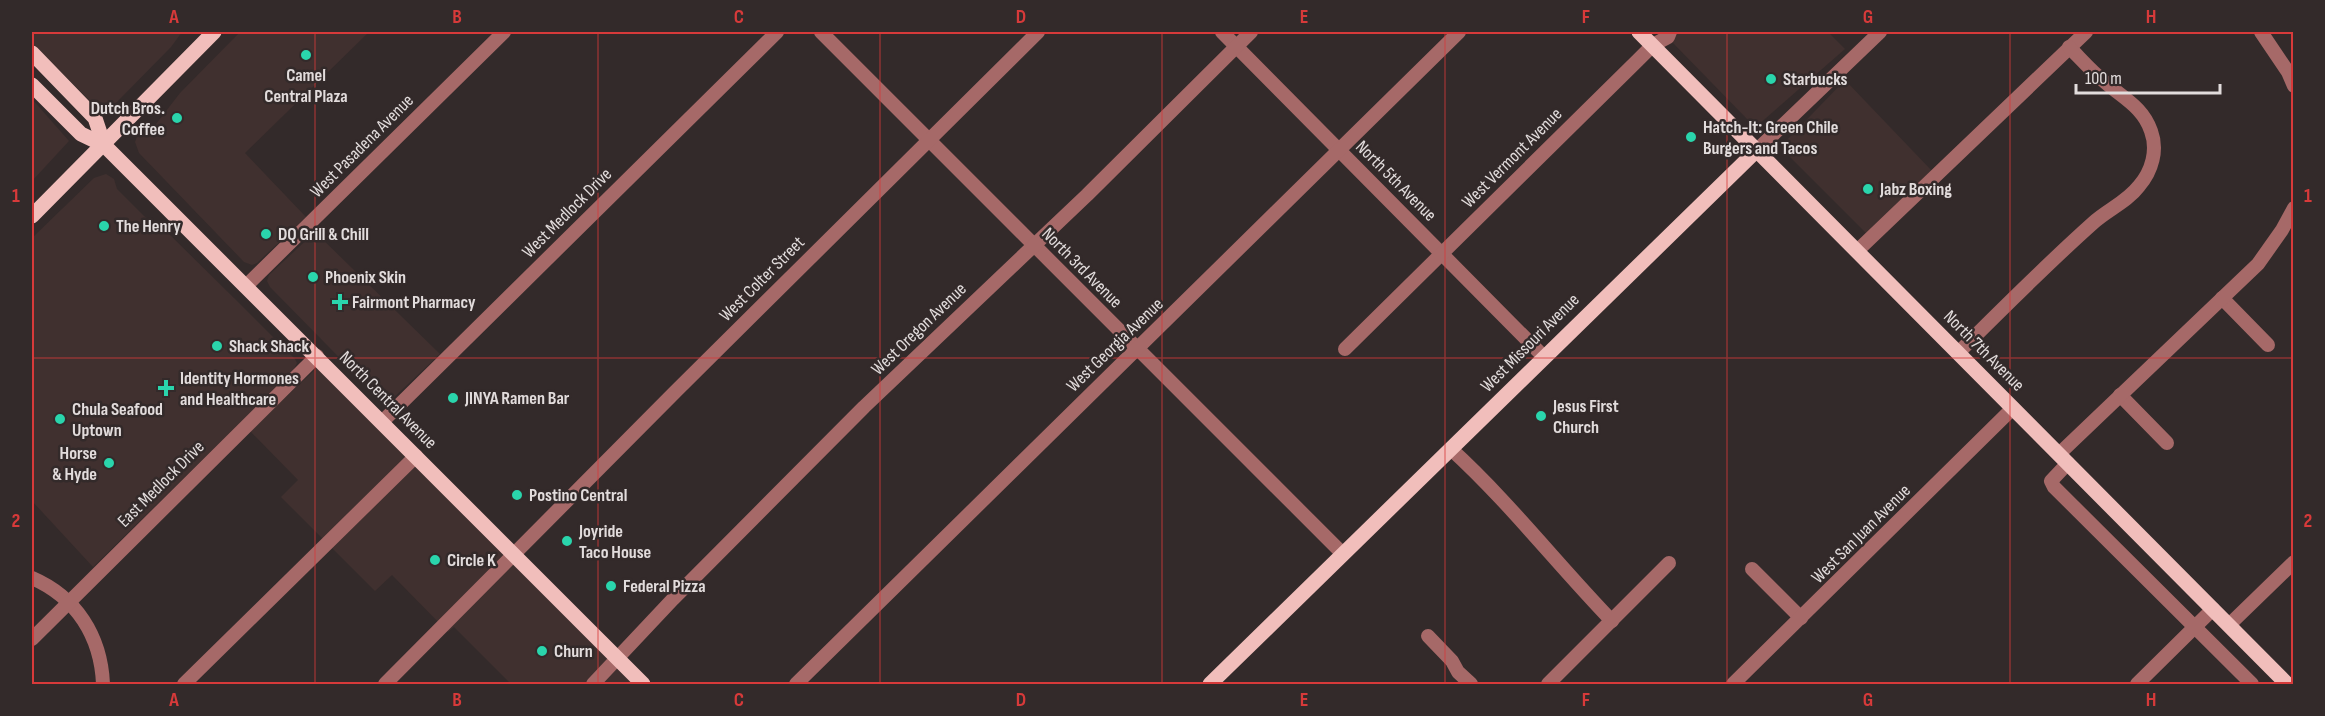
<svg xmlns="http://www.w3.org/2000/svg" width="2325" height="716" font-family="'Sofia Sans Condensed',sans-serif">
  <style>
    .built { fill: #40302f }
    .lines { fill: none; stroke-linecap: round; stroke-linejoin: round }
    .minor { stroke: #a66968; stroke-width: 14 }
    .major { stroke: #f1bebb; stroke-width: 15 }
    .grid { fill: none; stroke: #d73a3a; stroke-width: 1.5; stroke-opacity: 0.55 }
    .poi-dot { fill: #2ad5ac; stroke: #332a2a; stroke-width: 2 }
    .labels { text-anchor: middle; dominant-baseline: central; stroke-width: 5; stroke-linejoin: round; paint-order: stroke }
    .poi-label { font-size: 18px; font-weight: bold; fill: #e2dcdc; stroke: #332a2a; text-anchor: start }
    .street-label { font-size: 18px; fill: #e2dcdc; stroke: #332a2a }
    .neatline { fill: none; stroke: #d73a3a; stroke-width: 2 }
    .grid-label { font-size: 20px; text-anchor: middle; font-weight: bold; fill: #d73a3a }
  </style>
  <rect width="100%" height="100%" fill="#332a2a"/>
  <g class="built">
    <path d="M 32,32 L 182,32 L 171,47 L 113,106 L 101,109 L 96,107 L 32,43 Z"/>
    <path d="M 240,32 L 369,32 L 245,153 L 306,217 L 257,263 L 252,265 L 244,262 L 139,153 L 135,142 L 138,134 L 156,124 L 180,93 Z"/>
    <path d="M 1675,32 L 1828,32 L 1845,49 L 1758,125 L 1748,120 L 1673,43 Z"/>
    <path d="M 1845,80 L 1932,171 L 1866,233 L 1785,152 L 1785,142 Z"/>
    <path d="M 32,99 L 69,141 L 32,181 Z"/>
    <path d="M 106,174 L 114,179 L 117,189 L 144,216 L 166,231 L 234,298 L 295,359 L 297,363 L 293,371 L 93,567 L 32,501 L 32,238 L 94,178 Z"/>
    <path d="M 315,232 L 440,354 L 389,402 L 381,400 L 270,287 L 267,281 L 269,275 Z"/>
    <path d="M 323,362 L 643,684 L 511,684 L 454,627 L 448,632 L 392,575 L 375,591 L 281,497 L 298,480 L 250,431 Z"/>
  </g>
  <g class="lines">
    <g class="minor">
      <path d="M 821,32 L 1343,554"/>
      <path d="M 1222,32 L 1544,357"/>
      <path d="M 2261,32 L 2288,72 L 2294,86"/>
      <path d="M 1757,150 L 1880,32"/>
      <path d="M 1857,251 L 2086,32"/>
      <path d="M 246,286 L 504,32"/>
      <path d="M 2222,298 L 2268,345"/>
      <path d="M 1345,349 L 1638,60 L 1653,45 L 1668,37 L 1670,32"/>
      <path d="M 1958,353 C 2002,309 2047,264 2093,223 C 2107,210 2127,202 2139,186 C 2152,171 2158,150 2151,131 C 2143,107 2123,98 2105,82 C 2092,72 2081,59 2069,47"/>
      <path d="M 2120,395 L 2167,443"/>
      <path d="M 382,422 L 777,32"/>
      <path d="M 1451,449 C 1509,502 1557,564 1612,621"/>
      <path d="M 2059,454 L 2258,264 L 2282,230 L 2294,208"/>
      <path d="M 2068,463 L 2051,481 L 2054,487 L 2252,684"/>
      <path d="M 1752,569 L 1801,618"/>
      <path d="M 32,578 C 76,597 101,636 103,684"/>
      <path d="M 2229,625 L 2294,562"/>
      <path d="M 1428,636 L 1452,661 L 1458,672 L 1471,684"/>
      <path d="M 32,639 L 317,356"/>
      <path d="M 184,684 L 416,456"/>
      <path d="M 385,684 L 676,391 L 1038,32"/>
      <path d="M 593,684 L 673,599 L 864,407 L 1087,195 L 1251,32"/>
      <path d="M 796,684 L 1459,32"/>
      <path d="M 1548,684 L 1669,563"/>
      <path d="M 1733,684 L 2013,408"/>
      <path d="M 2137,684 L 2213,609"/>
    </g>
    <g class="major">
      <path d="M 1639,32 L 2287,684"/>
      <path d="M 32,53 L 95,118 L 104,145"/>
      <path d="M 32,85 L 81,134 L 104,145 L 643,684"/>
      <path d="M 32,216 L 214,32"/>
      <path d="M 1210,684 L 1757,150"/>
    </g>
  </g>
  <path class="grid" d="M 315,32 L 315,684M 598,32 L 598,684M 880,32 L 880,684M 1162,32 L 1162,684M 1445,32 L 1445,684M 1727,32 L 1727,684M 2010,32 L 2010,684M 32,358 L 2294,358"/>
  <g class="poi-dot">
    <circle cx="306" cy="55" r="6"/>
    <circle cx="1771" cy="79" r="6"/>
    <circle cx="177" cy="118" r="6"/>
    <circle cx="1691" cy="137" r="6"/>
    <circle cx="1868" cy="189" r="6"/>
    <circle cx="104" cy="226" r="6"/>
    <circle cx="266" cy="234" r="6"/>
    <circle cx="313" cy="277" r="6"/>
    <path d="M337 293h6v6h6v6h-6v6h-6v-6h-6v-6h6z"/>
    <circle cx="217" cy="346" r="6"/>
    <path d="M163 379h6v6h6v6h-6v6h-6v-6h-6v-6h6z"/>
    <circle cx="453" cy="398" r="6"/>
    <circle cx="1541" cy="416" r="6"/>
    <circle cx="60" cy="419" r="6"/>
    <circle cx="109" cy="463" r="6"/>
    <circle cx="517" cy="495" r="6"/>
    <circle cx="567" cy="541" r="6"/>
    <circle cx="435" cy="560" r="6"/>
    <circle cx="611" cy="586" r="6"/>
    <circle cx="542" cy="651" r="6"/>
  </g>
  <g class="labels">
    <g class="poi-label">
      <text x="306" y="75" text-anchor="middle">Camel<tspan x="306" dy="21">Central Plaza</tspan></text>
      <text x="1783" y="79">Starbucks</text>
      <text x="165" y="108" text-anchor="end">Dutch Bros.<tspan x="165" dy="21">Coffee</tspan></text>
      <text x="1703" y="127">Hatch-It: Green Chile<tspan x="1703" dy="21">Burgers and Tacos</tspan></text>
      <text x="1880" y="189">Jabz Boxing</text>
      <text x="116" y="226">The Henry</text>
      <text x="278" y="234">DQ Grill &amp; Chill</text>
      <text x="325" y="277">Phoenix Skin</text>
      <text x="352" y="302">Fairmont Pharmacy</text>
      <text x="229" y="346">Shack Shack</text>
      <text x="180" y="378">Identity Hormones<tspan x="180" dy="21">and Healthcare</tspan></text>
      <text x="465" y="398">JINYA Ramen Bar</text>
      <text x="1553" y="406">Jesus First<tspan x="1553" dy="21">Church</tspan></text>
      <text x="72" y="409">Chula Seafood<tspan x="72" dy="21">Uptown</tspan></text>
      <text x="97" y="453" text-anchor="end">Horse<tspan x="97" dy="21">&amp; Hyde</tspan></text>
      <text x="529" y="495">Postino Central</text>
      <text x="579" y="531">Joyride<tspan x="579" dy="21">Taco House</tspan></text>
      <text x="447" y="560">Circle K</text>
      <text x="623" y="586">Federal Pizza</text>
      <text x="554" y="651">Churn</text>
    </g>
    <g class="street-label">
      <text transform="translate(362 146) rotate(-45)">West Pasadena Avenue</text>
      <text transform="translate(1512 158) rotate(-45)">West Vermont Avenue</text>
      <text transform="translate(1396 181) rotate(45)">North 5th Avenue</text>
      <text transform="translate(567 213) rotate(-45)">West Medlock Drive</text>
      <text transform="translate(1082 268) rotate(45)">North 3rd Avenue</text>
      <text transform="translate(762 279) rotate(-45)">West Colter Street</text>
      <text transform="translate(919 329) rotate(-44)">West Oregon Avenue</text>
      <text transform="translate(1530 343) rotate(-45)">West Missouri Avenue</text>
      <text transform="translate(1115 345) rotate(-44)">West Georgia Avenue</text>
      <text transform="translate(1984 351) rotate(45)">North 7th Avenue</text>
      <text transform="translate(388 400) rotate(45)">North Central Avenue</text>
      <text transform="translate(161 484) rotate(-45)">East Medlock Drive</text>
      <text transform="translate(1861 534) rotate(-45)">West San Juan Avenue</text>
    </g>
  </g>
  <rect width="2325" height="716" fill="none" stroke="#332a2a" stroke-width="66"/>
  <path d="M2076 84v9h144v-9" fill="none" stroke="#e2dcdc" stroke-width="3"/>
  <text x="2085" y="84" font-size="18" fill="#e2dcdc" stroke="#332a2a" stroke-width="4.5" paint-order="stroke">100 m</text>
  <rect x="33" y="33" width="2259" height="650" class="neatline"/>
  <g class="grid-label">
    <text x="174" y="23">A</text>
    <text x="457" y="23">B</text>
    <text x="739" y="23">C</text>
    <text x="1021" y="23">D</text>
    <text x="1304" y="23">E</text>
    <text x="1586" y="23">F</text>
    <text x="1868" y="23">G</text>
    <text x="2151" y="23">H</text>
    <text x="16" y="202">1</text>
    <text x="2308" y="202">1</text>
    <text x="16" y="527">2</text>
    <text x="2308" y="527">2</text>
    <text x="174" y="706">A</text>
    <text x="457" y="706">B</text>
    <text x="739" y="706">C</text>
    <text x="1021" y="706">D</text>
    <text x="1304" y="706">E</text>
    <text x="1586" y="706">F</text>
    <text x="1868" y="706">G</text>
    <text x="2151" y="706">H</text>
  </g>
</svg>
